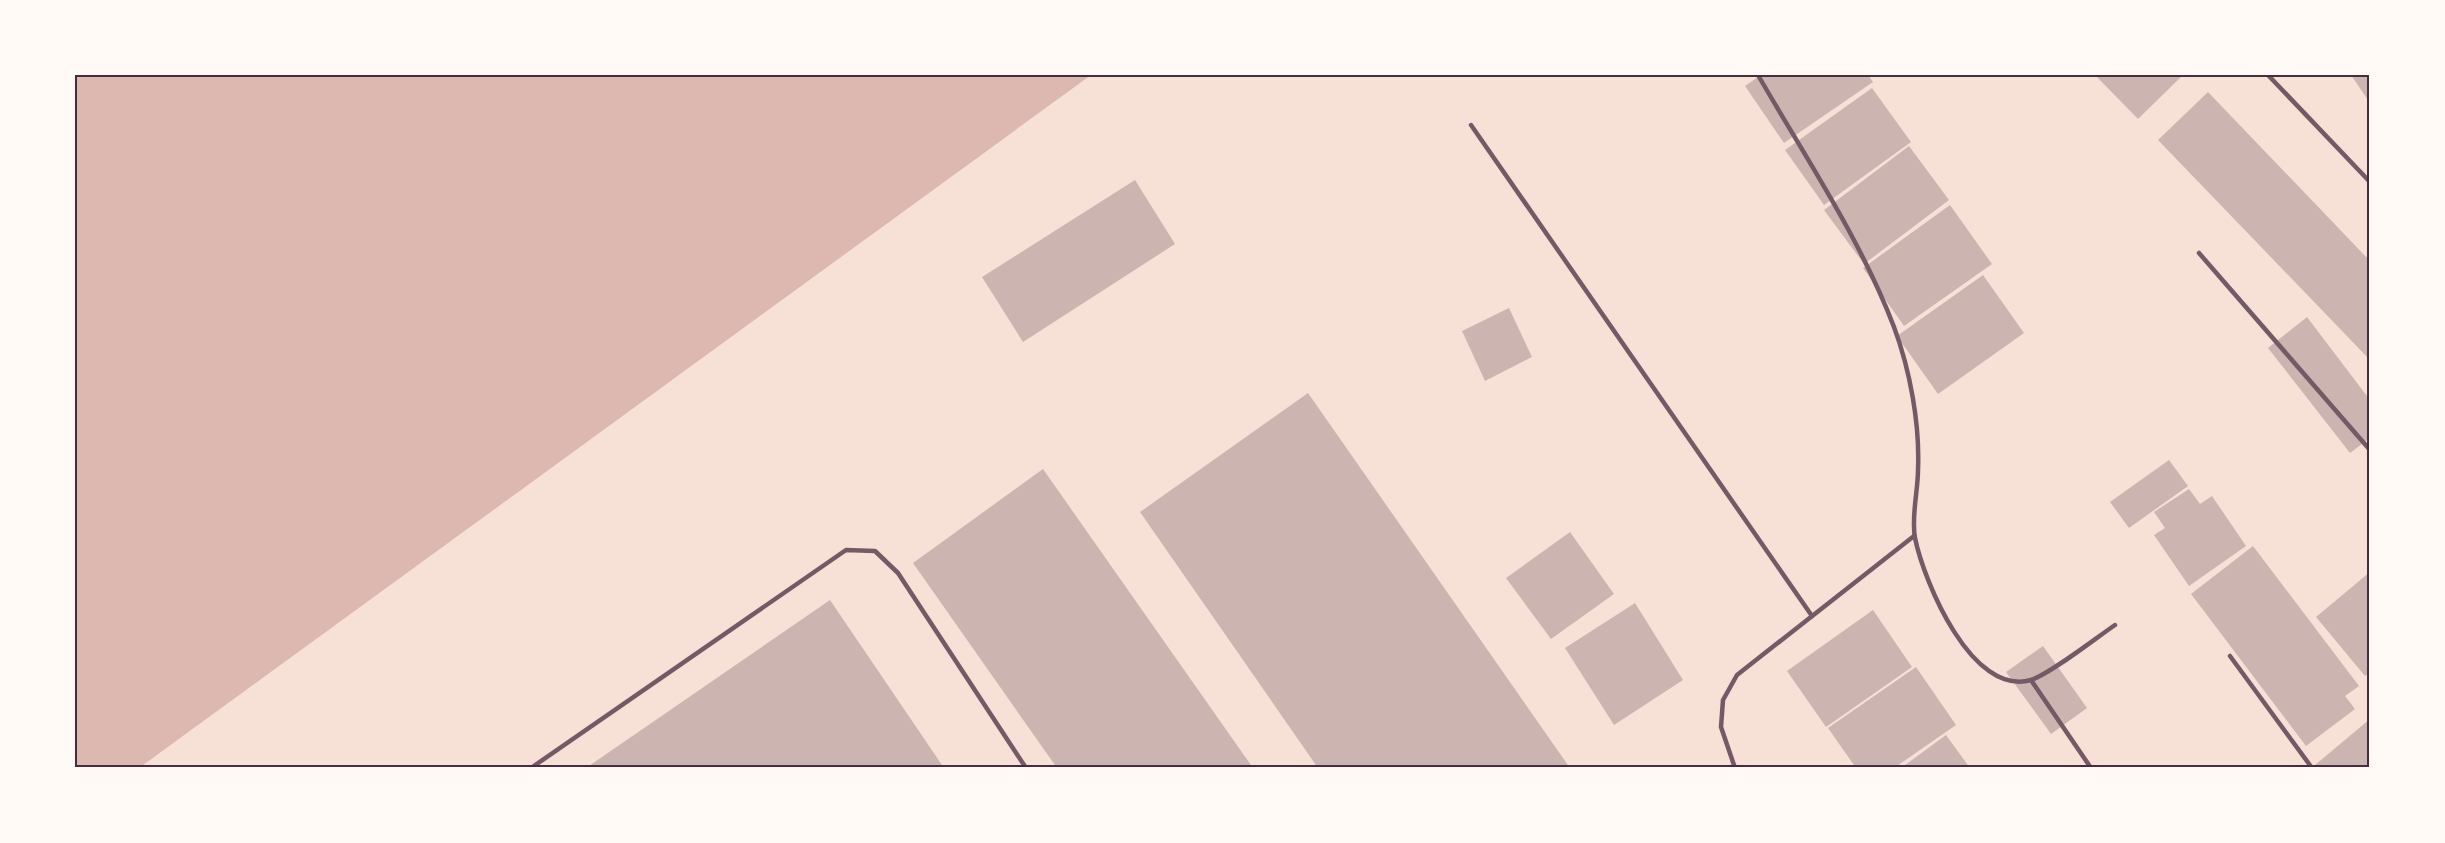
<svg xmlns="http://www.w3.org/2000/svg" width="2445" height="843" font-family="'Archivo Narrow',sans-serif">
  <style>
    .water { fill: #dcb8b0 }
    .building { fill: #ccb4b1 }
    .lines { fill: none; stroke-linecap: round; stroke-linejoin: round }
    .service { stroke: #755966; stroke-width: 4.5 }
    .neatline { fill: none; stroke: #4a2c40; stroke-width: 2 }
  </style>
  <rect width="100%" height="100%" fill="#f7e1d7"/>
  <path class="water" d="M 75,75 L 1091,75 L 139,768 L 75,768 Z"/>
  <g class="building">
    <path d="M 1761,75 L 1868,75 L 1873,82 L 1784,143 L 1745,86 Z"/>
    <path d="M 2095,75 L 2183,75 L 2138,119 Z"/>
    <path d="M 2351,75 L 2370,75 L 2370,103 Z"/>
    <path d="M 1872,88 L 1911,142 L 1824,205 L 1785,150 Z"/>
    <path d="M 2208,92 L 2370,261 L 2370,360 L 2158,140 Z"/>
    <path d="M 1909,146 L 1949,200 L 1864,264 L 1824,210 Z"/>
    <path d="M 1135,180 L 1175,244 L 1023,342 L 982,277 Z"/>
    <path d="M 1950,205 L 1992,264 L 1904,326 L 1863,268 Z"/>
    <path d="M 1983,275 L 2024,333 L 1938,394 L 1897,336 Z"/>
    <path d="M 1509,308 L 1532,357 L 1485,381 L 1462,331 Z"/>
    <path d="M 2307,317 L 2370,400 L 2370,438 L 2350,453 L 2268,348 Z"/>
    <path d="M 1308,393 L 1570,768 L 1318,768 L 1140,512 Z"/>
    <path d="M 2169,460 L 2188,486 L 2129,528 L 2110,502 Z"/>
    <path d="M 1043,469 L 1253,768 L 1057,768 L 913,563 Z"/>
    <path d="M 2189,489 L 2200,504 L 2212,496 L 2246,546 L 2189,586 L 2154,535 L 2165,528 L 2154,512 Z"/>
    <path d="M 1570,532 L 1614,594 L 1551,639 L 1506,578 Z"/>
    <path d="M 2253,546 L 2359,686 L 2345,696 L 2355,709 L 2306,746 L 2191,594 Z"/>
    <path d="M 2370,572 L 2370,672 L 2365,676 L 2316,617 Z"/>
    <path d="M 830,600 L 944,768 L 586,768 Z"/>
    <path d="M 1635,603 L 1683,680 L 1614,725 L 1565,648 Z"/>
    <path d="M 1873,610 L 1912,667 L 1826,727 L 1787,671 Z"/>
    <path d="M 2043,646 L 2087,708 L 2051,734 L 2006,672 Z"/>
    <path d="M 1916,667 L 1956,725 L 1894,768 L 1856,768 L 1828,728 Z"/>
    <path d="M 2370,719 L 2370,768 L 2317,768 L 2315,765 Z"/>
    <path d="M 1946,735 L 1970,768 L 1901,768 Z"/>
  </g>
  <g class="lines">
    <g class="service">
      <path d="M 1758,75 C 1805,157 1860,238 1894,327 C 1910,370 1920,424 1918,470 C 1918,491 1911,517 1915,538 C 1924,582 1972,697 2031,680 C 2050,674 2096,638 2115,625"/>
      <path d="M 2268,75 L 2370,182"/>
      <path d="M 1471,125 L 1812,616"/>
      <path d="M 2199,253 L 2370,450"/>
      <path d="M 2230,656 L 2312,768"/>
      <path d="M 2031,680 L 2091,768"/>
      <path d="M 531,768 L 846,550 L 875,551 L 898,573 L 1026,768"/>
      <path d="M 1735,768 L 1721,727 L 1723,700 L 1737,675 L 1914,536"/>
    </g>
  </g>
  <rect width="2445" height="843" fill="none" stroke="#fffaf5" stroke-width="153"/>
  <rect x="76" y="76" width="2292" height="690" class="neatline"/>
</svg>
